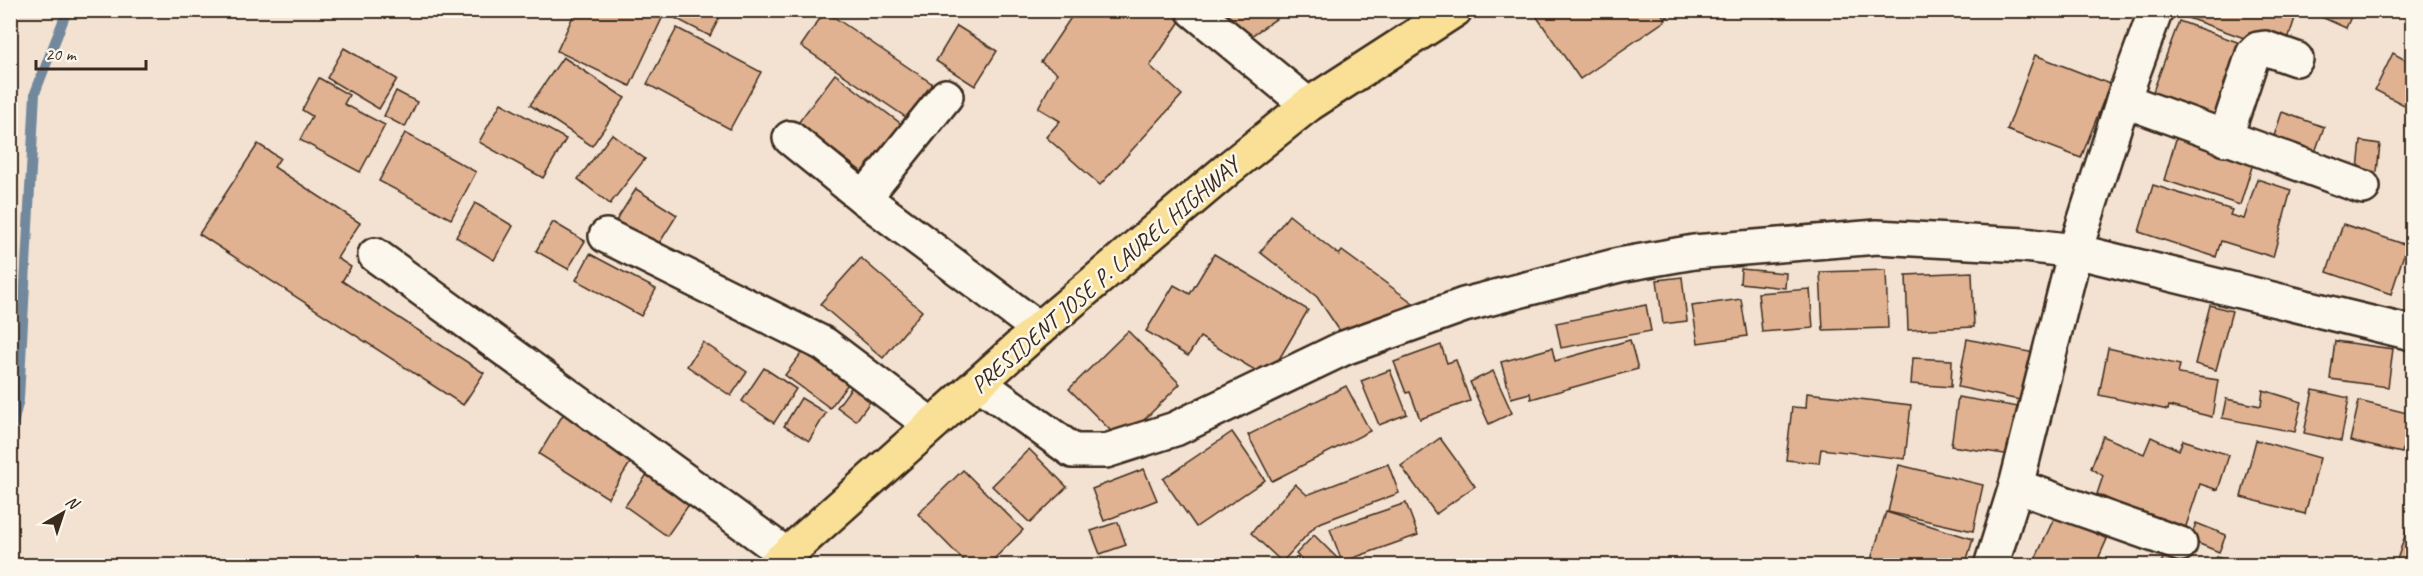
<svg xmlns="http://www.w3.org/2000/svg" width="2423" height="576" font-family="Caveat,sans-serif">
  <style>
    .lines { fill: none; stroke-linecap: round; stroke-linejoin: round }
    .stream { stroke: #71889d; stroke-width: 10 }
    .building { fill: #e0b291; stroke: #3b2a1e; stroke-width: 1.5 }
    .minor-casing { stroke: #3b2a1e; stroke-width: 38 }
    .highway-casing { stroke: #3b2a1e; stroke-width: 38 }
    .minor { stroke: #fbf7ec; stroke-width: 33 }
    .highway { stroke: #f9e096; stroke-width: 33 }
    .labels { text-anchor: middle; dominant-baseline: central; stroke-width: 5; stroke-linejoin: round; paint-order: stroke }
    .street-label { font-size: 24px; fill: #3b2a1e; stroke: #fbf7ec }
  </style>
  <rect width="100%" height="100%" fill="#f3e2d1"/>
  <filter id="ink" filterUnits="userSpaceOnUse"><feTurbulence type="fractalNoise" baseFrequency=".0167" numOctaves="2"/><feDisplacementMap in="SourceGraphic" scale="12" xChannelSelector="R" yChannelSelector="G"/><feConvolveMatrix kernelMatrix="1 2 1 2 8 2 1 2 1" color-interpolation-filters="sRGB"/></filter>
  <g filter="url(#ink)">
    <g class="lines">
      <path class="stream" d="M 10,437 L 19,399 L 35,93 L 65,16 L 71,10"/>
    </g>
    <g class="building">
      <path d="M 576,10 L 666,10 L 630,86 L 557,51 Z"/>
      <path d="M 671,10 L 718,10 L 722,13 L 710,36 L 669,15 Z"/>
      <path d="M 1076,10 L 1187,11 L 1150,66 L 1182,95 L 1100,185 L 1046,137 L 1060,121 L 1038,108 L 1057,73 L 1041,62 Z"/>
      <path d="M 1210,10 L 1289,10 L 1248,38 Z"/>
      <path d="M 1532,10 L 1659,10 L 1666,20 L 1580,79 Z"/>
      <path d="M 1664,10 L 1681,10 L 1667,17 Z"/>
      <path d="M 1756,10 L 1778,10 L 1775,18 Z"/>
      <path d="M 2184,10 L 2275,10 L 2295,18 L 2284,52 L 2182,16 Z"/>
      <path d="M 2285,10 L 2302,10 L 2299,17 Z"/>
      <path d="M 2306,10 L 2350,10 L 2353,12 L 2346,28 Z"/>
      <path d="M 825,11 L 943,91 L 919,126 L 801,46 Z"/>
      <path d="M 2179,21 L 2251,47 L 2221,131 L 2148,105 Z"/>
      <path d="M 957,26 L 997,51 L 975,86 L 936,61 Z"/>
      <path d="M 677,28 L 761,72 L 730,129 L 647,84 Z"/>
      <path d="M 344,48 L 397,79 L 379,109 L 327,78 Z"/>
      <path d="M 2412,50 L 2412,109 L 2375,90 L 2393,53 L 2407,61 Z"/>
      <path d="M 2035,55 L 2110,84 L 2081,158 L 2007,130 Z"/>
      <path d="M 563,57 L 625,98 L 592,146 L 530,105 Z"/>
      <path d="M 835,74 L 912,132 L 874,181 L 798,123 Z"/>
      <path d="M 319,78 L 349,95 L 344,104 L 385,125 L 360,172 L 300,140 L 312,116 L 302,110 Z"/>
      <path d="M 396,91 L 417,102 L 405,127 L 384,116 Z"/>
      <path d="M 501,103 L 566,139 L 543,178 L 479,142 Z"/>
      <path d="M 2282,112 L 2324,127 L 2314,155 L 2273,139 Z"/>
      <path d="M 2179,129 L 2256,154 L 2240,205 L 2164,180 Z"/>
      <path d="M 405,133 L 476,172 L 451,219 L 379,181 Z"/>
      <path d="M 612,134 L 645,159 L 610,204 L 578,179 Z"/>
      <path d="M 2361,141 L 2380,144 L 2377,172 L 2358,169 Z"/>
      <path d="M 258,144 L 280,158 L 274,167 L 360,223 L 337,258 L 351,267 L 342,281 L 484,373 L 463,405 L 199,234 Z"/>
      <path d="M 2257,179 L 2291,190 L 2273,257 L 2221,241 L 2216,257 L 2139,232 L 2153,185 L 2232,210 L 2230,215 L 2244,219 Z"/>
      <path d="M 636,189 L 677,215 L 655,250 L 614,224 Z"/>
      <path d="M 475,203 L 513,226 L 494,260 L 456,237 Z"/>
      <path d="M 1289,215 L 1339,255 L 1342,251 L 1420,308 L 1344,337 L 1317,297 L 1260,252 Z"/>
      <path d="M 553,222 L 585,241 L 568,269 L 536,251 Z"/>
      <path d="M 2343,224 L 2407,245 L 2391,294 L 2327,272 Z"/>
      <path d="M 590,254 L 656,289 L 641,316 L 576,280 Z"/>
      <path d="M 1214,254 L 1308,310 L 1268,378 L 1200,337 L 1188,356 L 1146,331 L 1174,285 L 1190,294 Z"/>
      <path d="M 861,258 L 922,311 L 883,358 L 820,304 Z"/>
      <path d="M 1741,269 L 1786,273 L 1785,288 L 1740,283 Z"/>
      <path d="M 1886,270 L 1888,328 L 1823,330 L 1820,272 Z"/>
      <path d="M 1972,272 L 1974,327 L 1908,330 L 1906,275 Z"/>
      <path d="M 1682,277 L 1687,321 L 1663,324 L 1657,280 Z"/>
      <path d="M 1810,289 L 1813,328 L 1762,332 L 1758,293 Z"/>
      <path d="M 1741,299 L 1747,336 L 1698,343 L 1692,306 Z"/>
      <path d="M 1646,305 L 1651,331 L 1561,348 L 1556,323 Z"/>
      <path d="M 2210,305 L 2232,311 L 2216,370 L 2195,364 Z"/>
      <path d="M 1128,331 L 1180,384 L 1122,442 L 1069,389 Z"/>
      <path d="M 1967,339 L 2039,354 L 2029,402 L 1958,387 Z"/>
      <path d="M 1630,340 L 1638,369 L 1531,399 L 1530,393 L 1511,398 L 1501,362 L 1552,348 L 1555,361 Z"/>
      <path d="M 2335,341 L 2393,349 L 2388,387 L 2330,379 Z"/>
      <path d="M 703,342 L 747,372 L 731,396 L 687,366 Z"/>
      <path d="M 1441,345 L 1447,363 L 1456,360 L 1470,401 L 1420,419 L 1410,392 L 1406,393 L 1394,362 Z"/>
      <path d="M 806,347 L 851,380 L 830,408 L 785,375 Z"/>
      <path d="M 2108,348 L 2180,365 L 2178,374 L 2218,380 L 2212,417 L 2169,406 L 2168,410 L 2099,395 Z"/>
      <path d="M 1913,358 L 1952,360 L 1951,387 L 1911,384 Z"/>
      <path d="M 764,368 L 796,389 L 774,423 L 742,401 Z"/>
      <path d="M 1390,370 L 1407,414 L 1379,425 L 1361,381 Z"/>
      <path d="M 1493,371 L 1512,413 L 1489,424 L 1470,382 Z"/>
      <path d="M 856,381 L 875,395 L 856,421 L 837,407 Z"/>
      <path d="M 1346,386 L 1370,431 L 1272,481 L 1248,435 Z"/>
      <path d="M 2263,390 L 2302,402 L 2295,432 L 2222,418 L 2226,399 L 2261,406 Z"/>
      <path d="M 2313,390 L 2349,398 L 2341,441 L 2304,433 Z"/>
      <path d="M 1807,393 L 1911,405 L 1905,459 L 1821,449 L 1819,463 L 1786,460 L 1792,407 L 1806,408 Z"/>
      <path d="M 1958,397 L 2019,407 L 2011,455 L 1951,446 Z"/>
      <path d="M 801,398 L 826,413 L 809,441 L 784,426 Z"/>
      <path d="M 2359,401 L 2411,414 L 2402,453 L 2350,441 Z"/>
      <path d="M 567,408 L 637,452 L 608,498 L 539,454 Z"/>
      <path d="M 1232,432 L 1265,480 L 1196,527 L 1163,479 Z"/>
      <path d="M 2103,436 L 2144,454 L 2151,437 L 2179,450 L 2183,440 L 2229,455 L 2218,490 L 2200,484 L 2184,532 L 2097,494 L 2103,476 L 2091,468 Z"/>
      <path d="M 1440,438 L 1475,486 L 1436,514 L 1401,466 Z"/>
      <path d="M 2256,440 L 2320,458 L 2305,514 L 2241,497 Z"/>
      <path d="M 1029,449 L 1067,487 L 1030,523 L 992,486 Z"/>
      <path d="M 655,463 L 697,493 L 667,536 L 625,506 Z"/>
      <path d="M 1388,464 L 1399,493 L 1317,524 L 1282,562 L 1251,533 L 1295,484 L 1307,495 Z"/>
      <path d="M 1899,465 L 1983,485 L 1973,531 L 1888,512 Z"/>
      <path d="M 1144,469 L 1157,500 L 1104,521 L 1092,489 Z"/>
      <path d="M 963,470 L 1023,530 L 987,566 L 969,566 L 918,514 Z"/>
      <path d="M 1406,503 L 1418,535 L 1342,562 L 1330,529 Z"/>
      <path d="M 1886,512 L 1973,539 L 1965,566 L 1869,566 Z"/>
      <path d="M 2056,514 L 2107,539 L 2099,557 L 2117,566 L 2032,566 Z"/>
      <path d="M 2412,514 L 2412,566 L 2395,566 Z"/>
      <path d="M 1118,522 L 1126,545 L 1100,554 L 1091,531 Z"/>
      <path d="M 2196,523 L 2226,535 L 2219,552 L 2190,540 Z"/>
      <path d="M 1314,535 L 1345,566 L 1308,566 L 1296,554 Z"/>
      <path d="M 2166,553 L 2184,561 L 2182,566 L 2159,566 Z"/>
      <path d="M 2217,557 L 2242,566 L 2214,566 Z"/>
    </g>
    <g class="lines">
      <defs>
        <g id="minor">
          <path d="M 1193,10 L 1308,105"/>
          <path d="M 2123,100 L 2363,187"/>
          <path d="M 790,138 L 864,198 L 1039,329"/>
          <path d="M 2225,139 L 2253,54 L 2258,49 L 2265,48 L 2296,59"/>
          <path d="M 864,198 L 946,96"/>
          <path d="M 606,236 L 824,344 L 931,425"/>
          <path d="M 375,255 L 787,555"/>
          <path d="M 979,383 L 1073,451 L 1106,451 L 1175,429 L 1344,348 L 1464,305 L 1619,265 L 1694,252 L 1877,237 L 2024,245 L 2075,251 L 2412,333"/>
          <path d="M 2016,486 L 2180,544"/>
          <path d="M 1991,566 L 2016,486 L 2075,251 L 2123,100 L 2156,10"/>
        </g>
        <path id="highway" d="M 774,566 L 1039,329 L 1229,168 L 1308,105 L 1455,10"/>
      </defs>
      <use href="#minor" class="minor-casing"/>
      <use href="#highway" class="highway-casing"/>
      <use href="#minor" class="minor"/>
      <use href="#highway" class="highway"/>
    </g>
  </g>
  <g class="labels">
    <g class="street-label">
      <text transform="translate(1105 275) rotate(-41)">PRESIDENT JOSE P. LAUREL HIGHWAY</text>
    </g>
  </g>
  <rect width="2423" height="576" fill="none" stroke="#fbf7ec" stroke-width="36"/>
  <rect x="18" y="18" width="2387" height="540" fill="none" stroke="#3b2a1e" stroke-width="2" filter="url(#ink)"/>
  <g transform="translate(63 513) rotate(39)" stroke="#fbf7ec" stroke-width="4.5" paint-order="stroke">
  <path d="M0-4.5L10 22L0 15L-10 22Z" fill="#3b2a1e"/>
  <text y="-9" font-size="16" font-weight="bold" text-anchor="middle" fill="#3b2a1e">N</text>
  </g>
  <path d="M36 60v9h110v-9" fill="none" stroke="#3b2a1e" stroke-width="3"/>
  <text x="45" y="60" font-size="18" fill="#3b2a1e" stroke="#fbf7ec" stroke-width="4.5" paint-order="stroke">20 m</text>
</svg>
